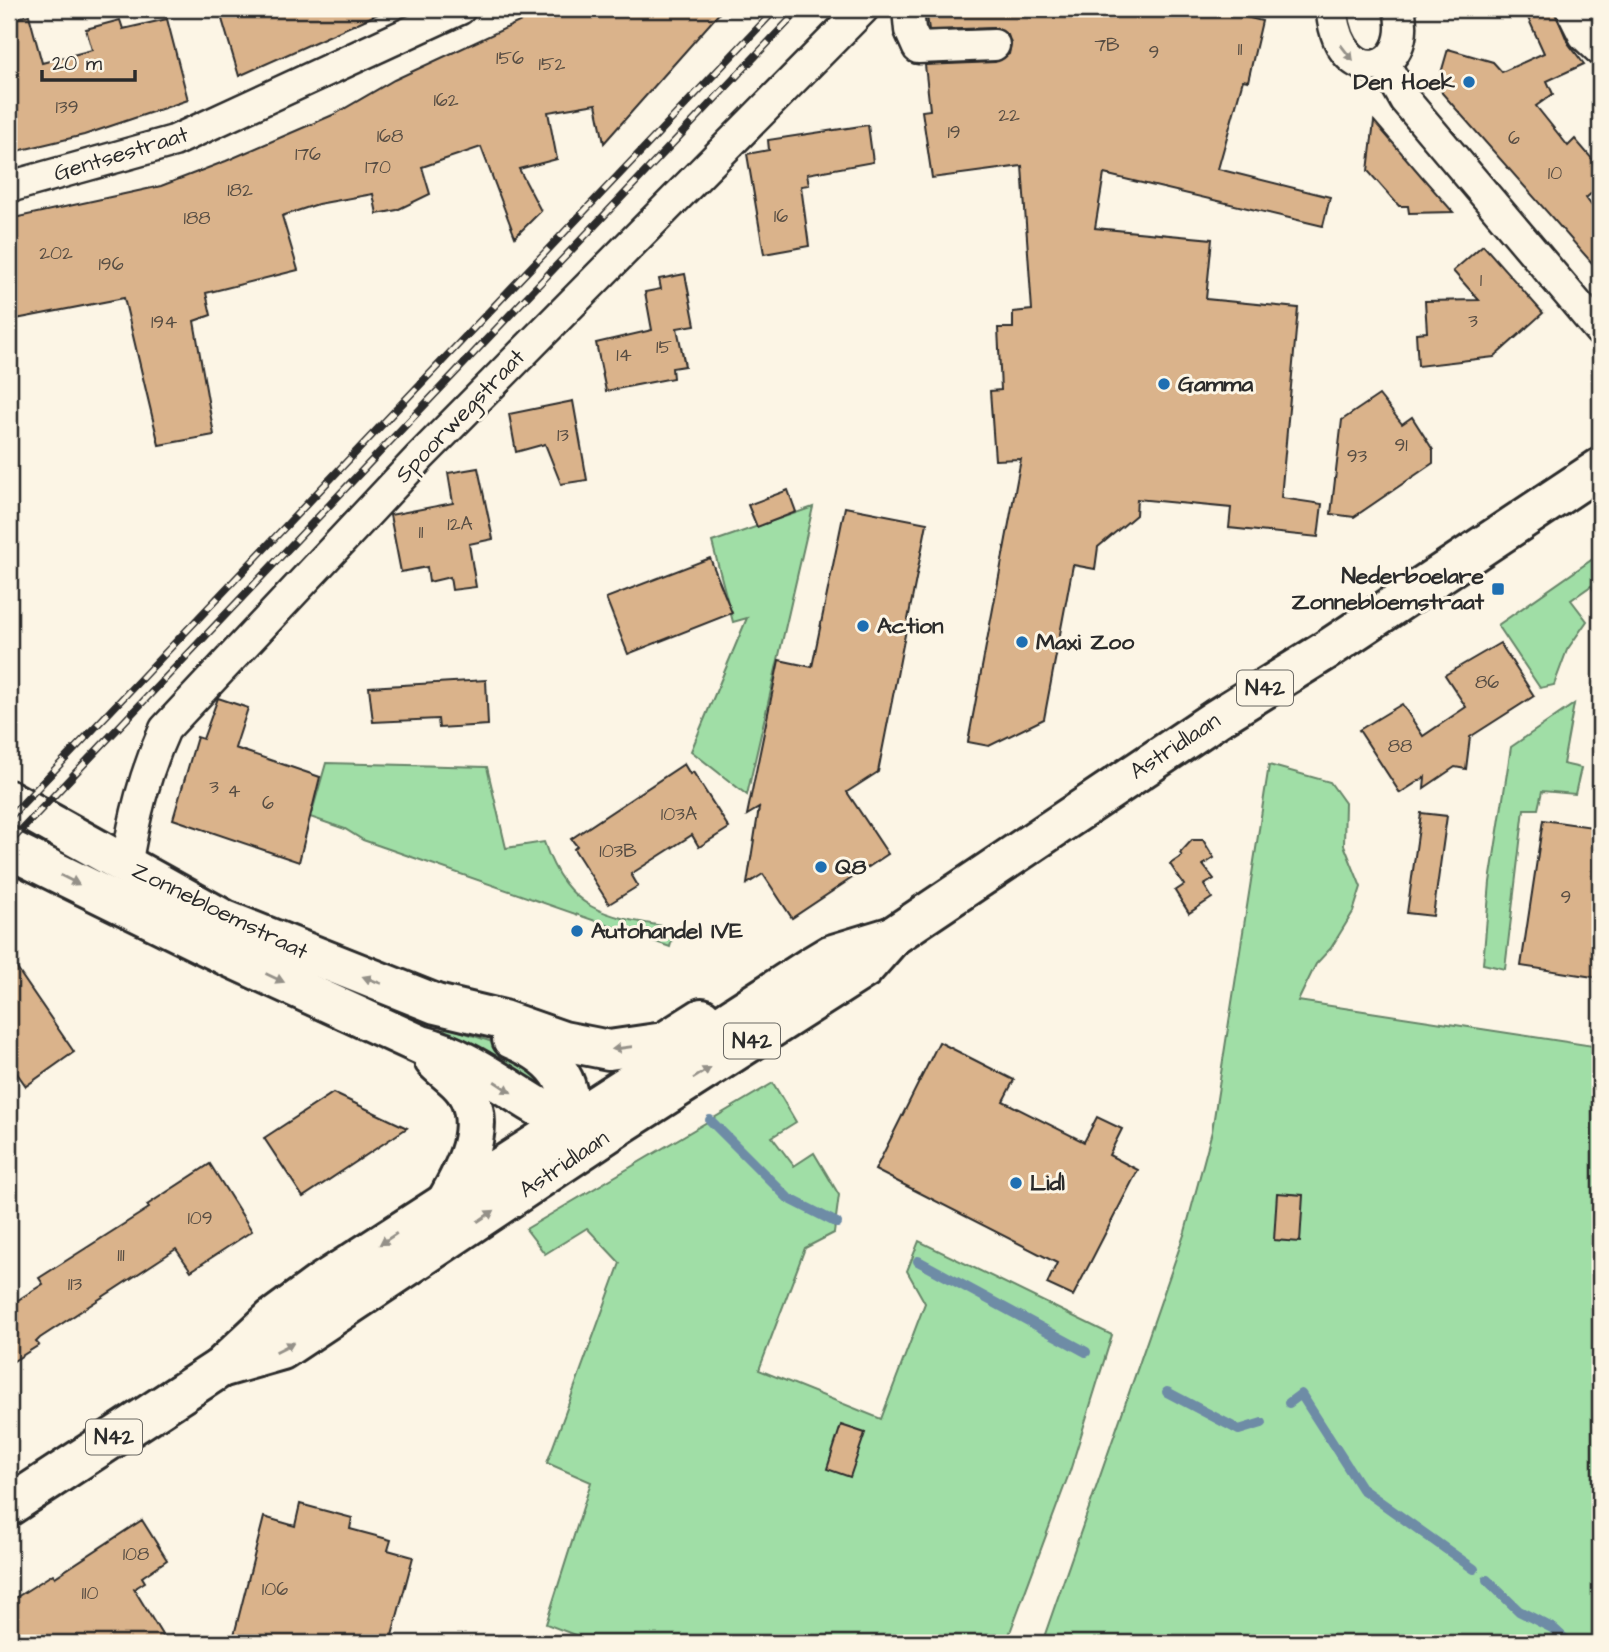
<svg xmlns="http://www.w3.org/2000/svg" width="1609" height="1652" font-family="'Architects Daughter',sans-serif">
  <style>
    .green { fill: #a0dea6; stroke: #668468; stroke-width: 2 }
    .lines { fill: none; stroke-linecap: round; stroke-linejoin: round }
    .stream { stroke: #6e8ca6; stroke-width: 10 }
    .building { fill: #dab38b; stroke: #2b2b2b; stroke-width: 2 }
    .street-casing { stroke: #2b2b2b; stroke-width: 35 }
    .secondary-casing { stroke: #2b2b2b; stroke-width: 44 }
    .primary-casing { stroke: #2b2b2b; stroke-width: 44 }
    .street { stroke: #fcf5e5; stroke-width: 30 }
    .secondary { stroke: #fcf5e5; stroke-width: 38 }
    .primary { stroke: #fcf5e5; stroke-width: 38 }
    .rail-casing { stroke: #2b2b2b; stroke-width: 8 }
    .rail { stroke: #fcf5e5; stroke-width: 5; stroke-dasharray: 16; stroke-linecap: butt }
    .oneway { fill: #949088 }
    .poi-dot { fill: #1f6fb2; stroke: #fcf5e5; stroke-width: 2.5 }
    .labels { text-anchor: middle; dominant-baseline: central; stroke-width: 6; stroke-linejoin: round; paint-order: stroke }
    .number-label { font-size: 19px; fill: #574d43 }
    .shield { fill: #fcf5e5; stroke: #6a6863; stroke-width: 2 }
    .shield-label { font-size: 21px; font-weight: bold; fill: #2b2b2b }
    .poi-label { font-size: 23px; font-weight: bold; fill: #2b2b2b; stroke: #fcf5e5; text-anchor: start }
    .street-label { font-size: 23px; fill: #2b2b2b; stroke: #fcf5e5 }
  </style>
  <rect width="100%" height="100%" fill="#fcf5e5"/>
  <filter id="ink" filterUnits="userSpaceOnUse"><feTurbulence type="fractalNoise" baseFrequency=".0143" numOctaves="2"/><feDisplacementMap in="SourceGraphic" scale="14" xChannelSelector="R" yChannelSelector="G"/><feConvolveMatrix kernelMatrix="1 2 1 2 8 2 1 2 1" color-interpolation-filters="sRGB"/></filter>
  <g filter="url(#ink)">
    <g class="green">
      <path d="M 813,507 L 747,795 L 691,751 L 747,618 L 733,622 L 712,542 Z"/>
      <path d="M 1600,554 L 1600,601 L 1591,586 L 1571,600 L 1587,621 L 1567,650 L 1554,685 L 1540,688 L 1498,625 Z"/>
      <path d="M 1574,704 L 1563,764 L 1581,768 L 1575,794 L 1542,791 L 1538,809 L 1524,809 L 1505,969 L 1483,964 L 1490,882 L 1511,747 Z"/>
      <path d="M 326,763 L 487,767 L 506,848 L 544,842 C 568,913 608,917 675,928 L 670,947 L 363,840 L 345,829 L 307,816 L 312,812 Z"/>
      <path d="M 1269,765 L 1330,782 L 1345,803 L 1344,845 L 1361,887 L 1353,912 L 1331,948 L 1316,964 L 1298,1001 L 1600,1047 L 1600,1643 L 1042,1643 L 1185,1232 L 1212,1131 Z"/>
      <path d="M 441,1025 L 520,1051 L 547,1075 L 525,1088 L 453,1040 Z"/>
      <path d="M 773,1083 L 796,1122 L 772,1137 L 794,1166 L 814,1153 L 839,1195 L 834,1233 L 805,1248 L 759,1370 L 881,1419 L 925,1303 L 907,1271 L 919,1241 L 1112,1335 L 1070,1471 L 1006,1643 L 596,1643 L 546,1624 L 591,1482 L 547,1463 L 620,1263 L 587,1228 L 545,1254 L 526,1229 Z"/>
    </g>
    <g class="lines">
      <g class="stream">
        <path d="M 710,1120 L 788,1198 L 837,1223"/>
        <path d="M 918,1261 L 1086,1352"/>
        <path d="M 1167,1392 L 1239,1430 L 1262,1423"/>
        <path d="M 1289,1403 L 1301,1394 L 1362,1489 L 1474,1569"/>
        <path d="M 1487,1580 L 1519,1611 L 1554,1629 L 1569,1643"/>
      </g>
    </g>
    <g class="building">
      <path d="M 219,9 L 389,9 L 239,76 Z"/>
      <path d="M 547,9 L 723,9 L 604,143 L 596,104 L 548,112 L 557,159 L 519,169 L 541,211 L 515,237 L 481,147 L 422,167 L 430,194 L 397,210 L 377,214 L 373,194 L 318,204 L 282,216 L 298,270 L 206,293 L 211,315 L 194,321 L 214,435 L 159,445 L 124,298 L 16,319 L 14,305 L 9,306 L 9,219 L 161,186 L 226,161 L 335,114 L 394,80 Z"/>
      <path d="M 926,9 L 1213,9 L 1262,21 L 1248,81 L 1243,80 L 1218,169 L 1330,197 L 1323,226 L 1104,174 L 1095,228 L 1212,239 L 1206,299 L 1298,308 L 1281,498 L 1322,504 L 1318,537 L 1229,528 L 1231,508 L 1137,499 L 1136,515 L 1098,547 L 1095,569 L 1073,565 L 1044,719 L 989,746 L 968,742 L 1021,459 L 995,460 L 990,391 L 1001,390 L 998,328 L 1013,328 L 1013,312 L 1032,310 L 1022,166 L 932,178 L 922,111 L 930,110 L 925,65 L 995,62 L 1009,54 L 1011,44 L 1008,35 L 994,28 L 929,30 Z"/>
      <path d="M 1524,9 L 1554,9 L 1568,43 L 1584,64 L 1547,81 L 1553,94 L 1536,106 L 1568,146 L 1575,139 L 1600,168 L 1600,186 L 1586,198 L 1600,217 L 1600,272 L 1442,93 L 1439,80 L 1448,49 L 1493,62 L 1502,72 L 1544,53 Z"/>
      <path d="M 29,15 L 42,63 L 92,50 L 86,29 L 120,20 L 123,29 L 167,19 L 188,100 L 84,135 L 9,153 L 9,20 Z"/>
      <path d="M 1374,121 L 1423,178 L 1453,212 L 1409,213 L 1408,206 L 1399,206 L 1368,171 Z"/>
      <path d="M 868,125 L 873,162 L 807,174 L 809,185 L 801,186 L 809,246 L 764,254 L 747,154 L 769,150 L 768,140 Z"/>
      <path d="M 1483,245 L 1543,313 L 1494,357 L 1418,366 L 1416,333 L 1427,332 L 1425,301 L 1479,300 L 1453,271 Z"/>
      <path d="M 685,274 L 695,325 L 677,328 L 685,366 L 672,368 L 673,378 L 606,391 L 596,343 L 652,330 L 645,292 L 661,289 L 659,279 Z"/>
      <path d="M 1379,395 L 1402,424 L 1412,417 L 1433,450 L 1433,463 L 1354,517 L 1331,514 L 1342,420 Z"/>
      <path d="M 573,401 L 587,480 L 561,484 L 545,444 L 516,452 L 509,414 Z"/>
      <path d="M 478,468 L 493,539 L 469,544 L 476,587 L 452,590 L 450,577 L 429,582 L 427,567 L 401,572 L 390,515 L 453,503 L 448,473 Z"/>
      <path d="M 788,490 L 796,512 L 757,527 L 748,505 Z"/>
      <path d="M 845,507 L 927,523 L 878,772 L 847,792 L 888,854 L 792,918 L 763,874 L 747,884 L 759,808 L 747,815 L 779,660 L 812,667 Z"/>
      <path d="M 710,558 L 732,613 L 628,654 L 606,598 Z"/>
      <path d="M 1500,643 L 1534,696 L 1470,737 L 1466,769 L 1455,767 L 1424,788 L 1425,777 L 1400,793 L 1359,730 L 1402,704 L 1423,736 L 1466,707 L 1445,675 Z"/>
      <path d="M 486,680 L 488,725 L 439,728 L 438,719 L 373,722 L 369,687 Z"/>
      <path d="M 218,698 L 248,708 L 235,748 L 320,777 L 299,862 L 173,819 L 197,737 L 203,739 Z"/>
      <path d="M 684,764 L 690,774 L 693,772 L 729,828 L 699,847 L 692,835 L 631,874 L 638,886 L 609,904 L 574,849 L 577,846 L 571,839 Z"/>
      <path d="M 1421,813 L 1447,816 L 1433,916 L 1407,913 Z"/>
      <path d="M 1543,820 L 1600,828 L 1600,978 L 1521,966 Z"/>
      <path d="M 1192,840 L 1203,840 L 1214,858 L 1203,865 L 1214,879 L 1204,885 L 1212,898 L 1189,913 L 1175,891 L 1184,885 L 1170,864 L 1182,856 L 1180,853 Z"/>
      <path d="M 9,957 L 74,1052 L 26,1086 L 9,1062 Z"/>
      <path d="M 939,1042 L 1014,1080 L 1003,1101 L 1084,1142 L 1097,1117 L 1122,1129 L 1109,1155 L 1138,1170 L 1073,1296 L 1047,1284 L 1057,1263 L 875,1170 Z"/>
      <path d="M 333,1093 L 407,1128 L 303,1197 L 264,1138 Z"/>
      <path d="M 210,1164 L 252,1231 L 191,1271 L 176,1249 L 40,1338 L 36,1342 L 39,1345 L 9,1364 L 9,1303 L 10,1305 L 43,1284 L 39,1278 L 149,1208 L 147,1205 Z"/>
      <path d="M 1277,1193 L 1303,1195 L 1300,1242 L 1274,1240 Z"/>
      <path d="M 841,1425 L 865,1433 L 850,1477 L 827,1469 Z"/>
      <path d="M 300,1504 L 352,1518 L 350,1529 L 391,1540 L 388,1550 L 413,1557 L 390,1643 L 232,1643 L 264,1517 L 295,1526 Z"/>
      <path d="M 142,1520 L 167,1560 L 142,1577 L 145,1582 L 134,1589 L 167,1643 L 9,1643 L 9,1602 L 53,1574 L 55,1577 Z"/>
    </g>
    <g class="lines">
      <defs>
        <g id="street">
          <path d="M 908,9 L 910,30 L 918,48 L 994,45"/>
          <path d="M 1571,9 L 1584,35 L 1600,50"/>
          <path d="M 1332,14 C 1342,92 1414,75 1399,9"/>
          <path d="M 1384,63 L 1405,100 L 1600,331"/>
          <path d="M 9,187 L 174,141 L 460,9"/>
          <path d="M 126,867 C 134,818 144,775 165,729 L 420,457 L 863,9"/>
        </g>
        <g id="secondary">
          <path d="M 9,800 L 225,920 L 436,1004 L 503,1020 L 563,1041 L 609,1050 L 664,1042 L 702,1018"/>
          <path d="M 9,849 L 229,957 L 421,1045 C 482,1060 531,1112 594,1134"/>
          <path d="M 512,1039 C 563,1060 584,1093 555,1144"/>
          <path d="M 434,1060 C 444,1071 457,1078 465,1090 C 489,1126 464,1171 446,1202"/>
        </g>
        <g id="primary">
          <path d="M 220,1368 L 282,1350 L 623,1123 L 864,969 L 893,936 L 1216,719 L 1325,651 L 1600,468"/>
          <path d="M 9,1506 L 220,1368 L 272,1319 L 321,1283 L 815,964 L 830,955 L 893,936"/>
        </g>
      </defs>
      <use href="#street" class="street-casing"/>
      <use href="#secondary" class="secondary-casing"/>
      <use href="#primary" class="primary-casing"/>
      <use href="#street" class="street"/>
      <use href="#secondary" class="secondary"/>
      <use href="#primary" class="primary"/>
      <defs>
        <g id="rail">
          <path d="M 9,818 L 776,9"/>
          <path d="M 9,843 L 800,9"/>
        </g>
      </defs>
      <use href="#rail" class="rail-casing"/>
      <use href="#rail" class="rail"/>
    </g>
    <defs><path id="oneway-solid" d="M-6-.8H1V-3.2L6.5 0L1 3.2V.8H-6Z" transform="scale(1.75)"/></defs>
    <g class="oneway">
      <use href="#oneway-solid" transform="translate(1347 53) rotate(52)"/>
      <use href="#oneway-solid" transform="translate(70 880) rotate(27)"/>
      <use href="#oneway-solid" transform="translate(275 978) rotate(25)"/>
      <use href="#oneway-solid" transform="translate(372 980) rotate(-159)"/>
      <use href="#oneway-solid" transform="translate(622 1048) rotate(172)"/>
      <use href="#oneway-solid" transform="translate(702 1073) rotate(-32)"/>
      <use href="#oneway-solid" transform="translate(503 1087) rotate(33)"/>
      <use href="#oneway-solid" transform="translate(486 1216) rotate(-34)"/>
      <use href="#oneway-solid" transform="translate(388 1239) rotate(147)"/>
      <use href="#oneway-solid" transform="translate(285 1347) rotate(-27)"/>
    </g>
  </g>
  <g class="poi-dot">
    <circle cx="1469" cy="82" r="7"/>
    <circle cx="1164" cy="384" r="7"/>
    <rect x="1491" y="582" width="14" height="14" rx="3.5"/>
    <circle cx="863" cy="626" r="7"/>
    <circle cx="1022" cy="642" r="7"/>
    <circle cx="821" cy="867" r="7"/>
    <circle cx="577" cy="931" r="7"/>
    <circle cx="1016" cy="1183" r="7"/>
  </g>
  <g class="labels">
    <g class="number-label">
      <text x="1107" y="45">7B</text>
      <text x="1240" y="49">11</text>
      <text x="1154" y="52">9</text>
      <text x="510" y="58">156</text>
      <text x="552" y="64">152</text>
      <text x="446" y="100">162</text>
      <text x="67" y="107">139</text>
      <text x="1009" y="115">22</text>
      <text x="954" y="132">19</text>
      <text x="390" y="136">168</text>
      <text x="1514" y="138">6</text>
      <text x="308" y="154">176</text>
      <text x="378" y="167">170</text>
      <text x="1555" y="173">10</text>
      <text x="240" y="190">182</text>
      <text x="781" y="216">16</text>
      <text x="197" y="218">188</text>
      <text x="56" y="253">202</text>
      <text x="111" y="264">196</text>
      <text x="1481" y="280">1</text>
      <text x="1473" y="321">3</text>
      <text x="164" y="322">194</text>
      <text x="664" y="347">15</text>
      <text x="624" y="355">14</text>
      <text x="563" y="435">13</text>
      <text x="1401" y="445">91</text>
      <text x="1357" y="456">93</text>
      <text x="460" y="524">12A</text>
      <text x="421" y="532">11</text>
      <text x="1487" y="682">86</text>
      <text x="1400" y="746">88</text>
      <text x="214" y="787">3</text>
      <text x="234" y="791">4</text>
      <text x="268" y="803">6</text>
      <text x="679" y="814">103A</text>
      <text x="618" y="851">103B</text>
      <text x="1566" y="897">9</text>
      <text x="200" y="1218">109</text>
      <text x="121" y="1255">111</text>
      <text x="75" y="1284">113</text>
      <text x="136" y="1554">108</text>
      <text x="275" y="1589">106</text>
      <text x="90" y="1593">110</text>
    </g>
    <g class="shield">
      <rect x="1237" y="670.5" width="56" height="35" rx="5"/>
      <rect x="724" y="1023.5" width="56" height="35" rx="5"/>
      <rect x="86" y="1419.5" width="56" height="35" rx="5"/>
    </g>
    <g class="shield-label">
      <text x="1265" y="688">N42</text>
      <text x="752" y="1041">N42</text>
      <text x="114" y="1437">N42</text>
    </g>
    <g class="poi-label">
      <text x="1455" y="82" text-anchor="end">Den Hoek</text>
      <text x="1178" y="384">Gamma</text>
      <text x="1484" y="576" text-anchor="end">Nederboelare<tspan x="1484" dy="26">Zonnebloemstraat</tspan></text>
      <text x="877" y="626">Action</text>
      <text x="1036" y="642">Maxi Zoo</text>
      <text x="835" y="867">Q8</text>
      <text x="591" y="931">Autohandel IVE</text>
      <text x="1030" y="1183">Lidl</text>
    </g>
    <g class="street-label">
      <text transform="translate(121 154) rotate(-17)">Gentsestraat</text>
      <text transform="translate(460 416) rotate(-46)">Spoorwegstraat</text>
      <text transform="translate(1175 746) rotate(-33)">Astridlaan</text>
      <text transform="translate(220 911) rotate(26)">Zonnebloemstraat</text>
      <text transform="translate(564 1164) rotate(-34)">Astridlaan</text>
    </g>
  </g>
  <rect width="1609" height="1652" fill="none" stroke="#fcf5e5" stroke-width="35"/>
  <rect x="18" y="18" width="1574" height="1617" fill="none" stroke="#2b2b2b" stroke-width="2.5" filter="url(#ink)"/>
  <path d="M42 70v10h93v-10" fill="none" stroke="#2b2b2b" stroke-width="3.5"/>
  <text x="52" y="70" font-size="21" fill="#2b2b2b" stroke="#fcf5e5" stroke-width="5" paint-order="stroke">20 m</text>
</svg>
